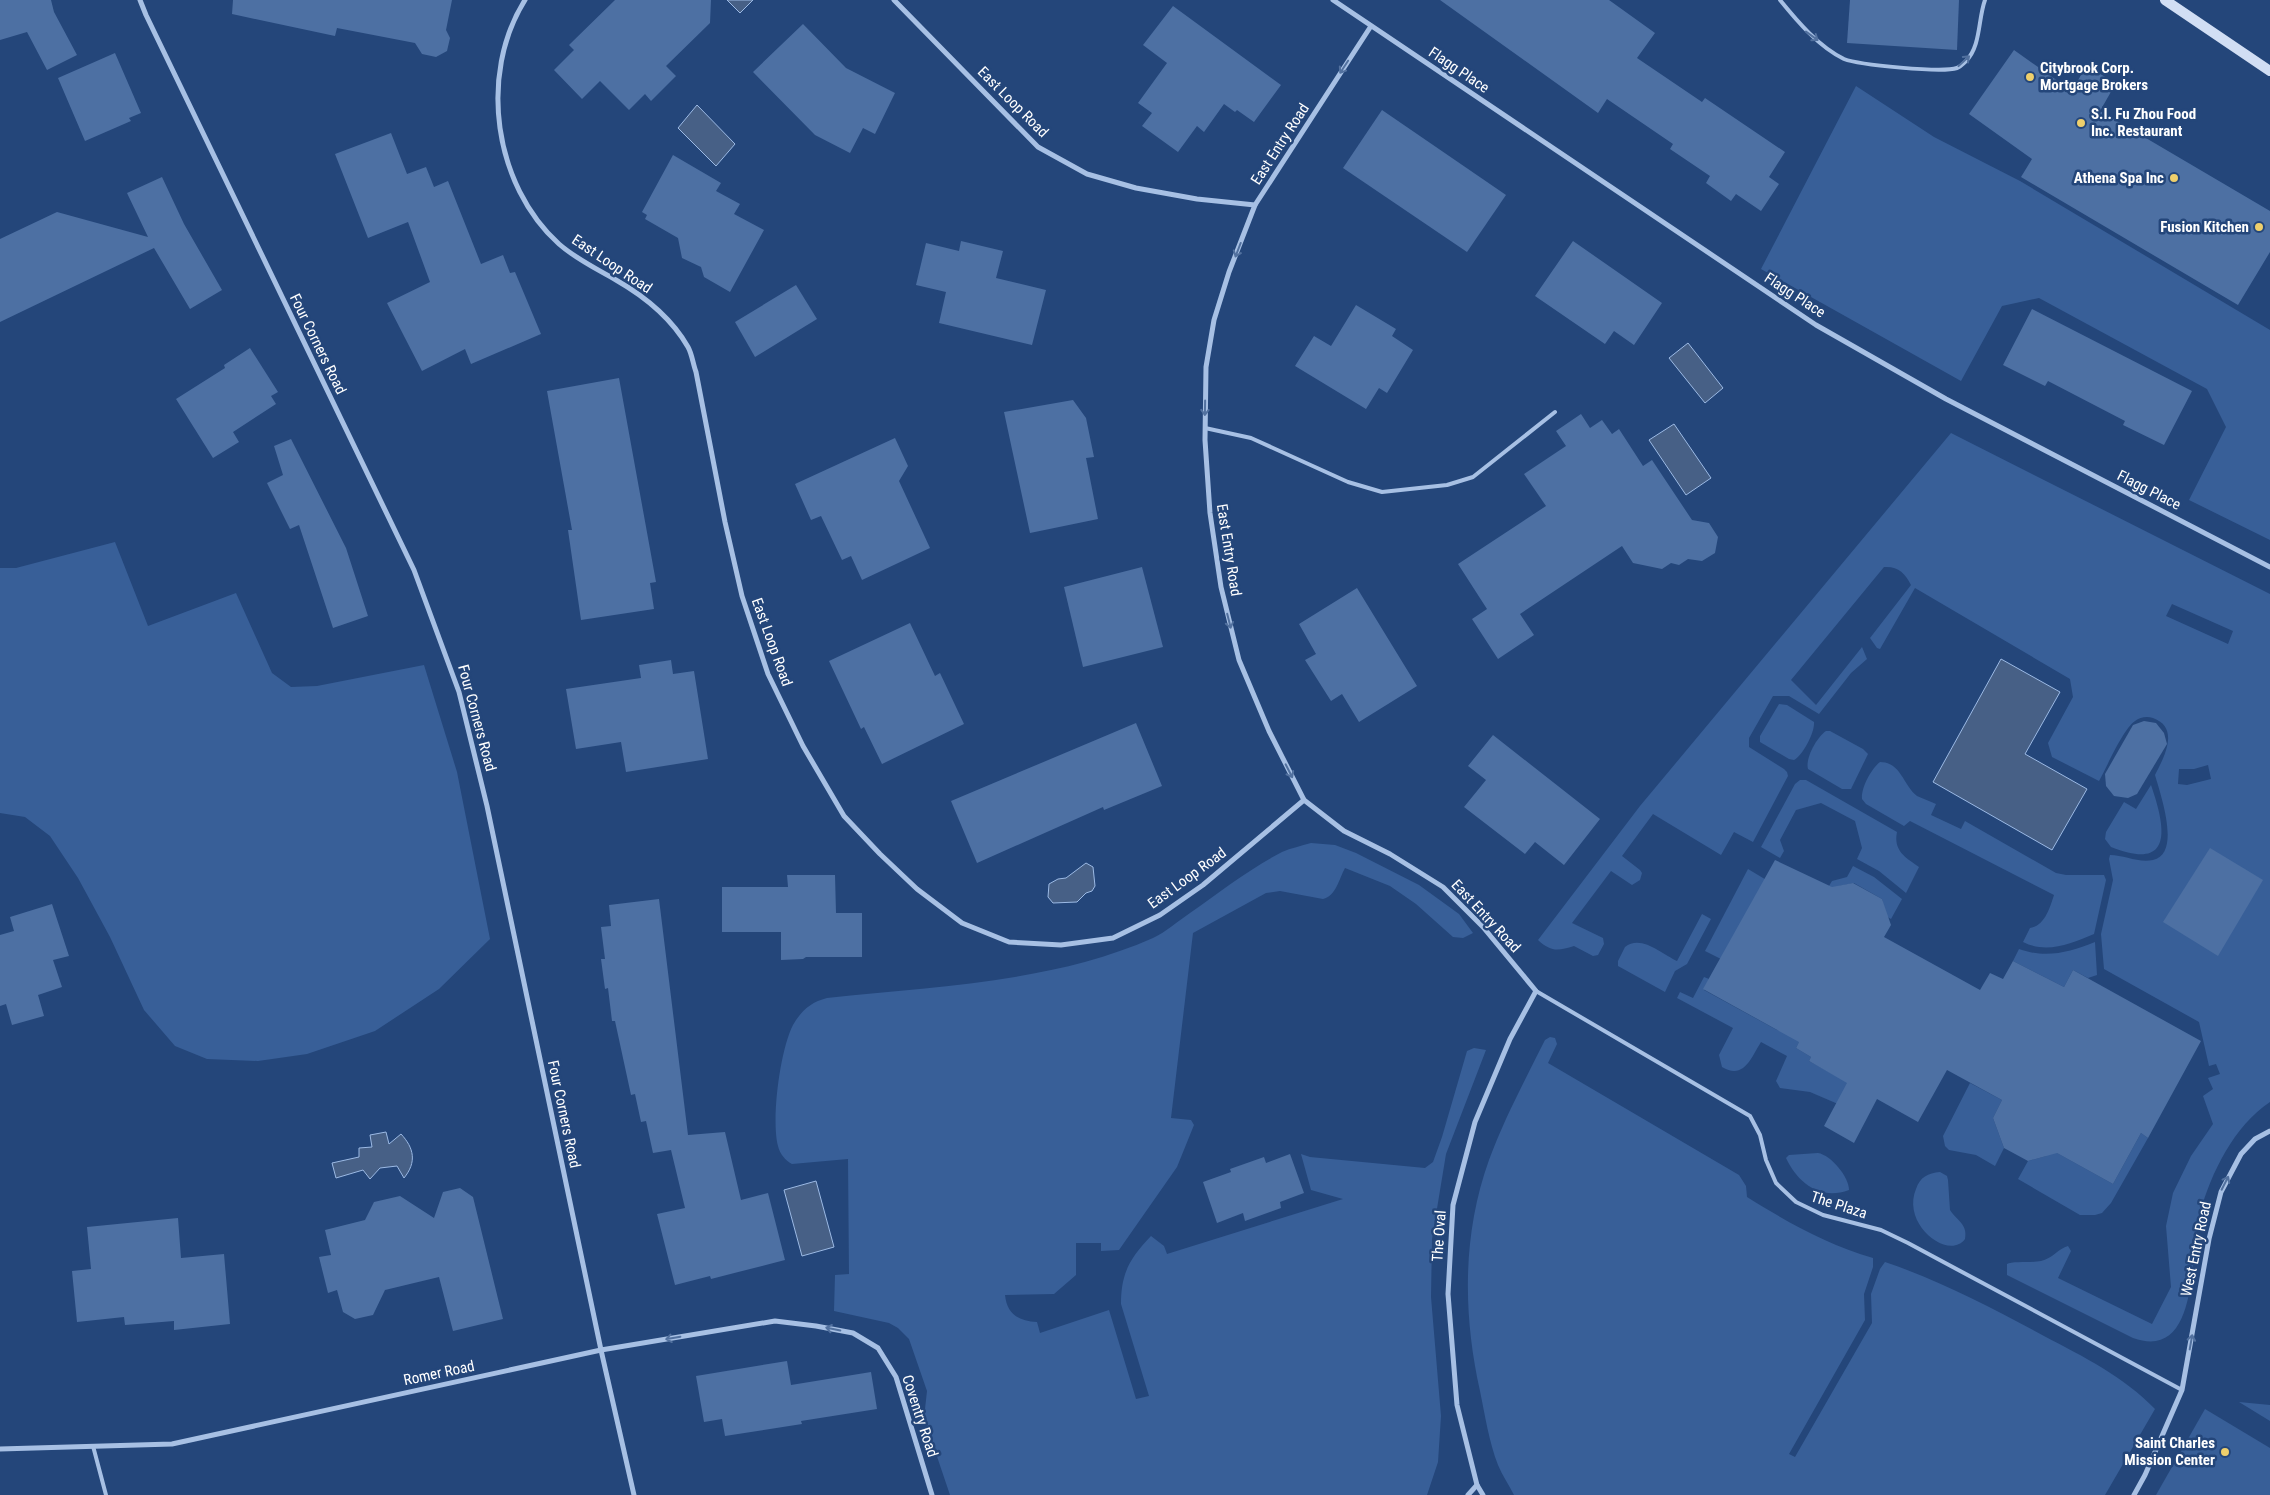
<svg xmlns="http://www.w3.org/2000/svg" width="2270" height="1495" font-family="'Roboto Condensed',sans-serif">
  <style>
    .green { fill: #385f98; fill-rule: evenodd }
    .water { fill: #476086; stroke: #9cbae5 }
    .building { fill: #4d70a3 }
    .lines { fill: none; stroke-linecap: round; stroke-linejoin: round }
    .service { stroke: #a7c0e4; stroke-width: 4 }
    .minor { stroke: #a7c0e4; stroke-width: 5 }
    .secondary { stroke: #d1def4; stroke-width: 10 }
    .oneway { stroke: #52719f }
    .poi-dot { fill: #eecf6c; stroke: #24467a; stroke-width: 2 }
    .labels { text-anchor: middle; dominant-baseline: central; stroke-width: 5; stroke-linejoin: round; paint-order: stroke }
    .poi-label { font-size: 15px; font-weight: bold; fill: #fff; stroke: #24467a; text-anchor: end }
    .street-label { font-size: 15px; fill: #fff; stroke: #24467a }
  </style>
  <rect width="100%" height="100%" fill="#24467a"/>
  <g class="green">
    <path d="M 1856,86 L 1934,137 L 2020,181 L 2270,330 L 2270,540 L 2189,500 L 2226,427 L 2207,389 L 2039,298 L 2002,306 L 1961,381 L 1761,269 Z"/>
    <path d="M 1951,433 L 2270,594 L 2270,1102 C 2234,1126 2211,1173 2200,1213 C 2189,1252 2201,1362 2133,1338 L 2007,1275 L 2007,1264 C 2012,1261 2032,1263 2041,1261 C 2052,1259 2059,1248 2068,1246 L 2071,1251 L 2058,1278 L 2152,1324 L 2171,1287 L 2166,1226 L 2173,1193 L 2191,1156 L 2213,1124 L 2203,1096 L 2213,1089 L 2208,1078 L 2220,1074 L 2216,1064 L 2209,1066 L 2199,1022 L 2104,969 L 2101,934 L 2113,880 L 2109,859 L 2110,855 C 2124,855 2138,863 2153,860 C 2182,854 2160,793 2155,775 C 2163,759 2181,728 2153,718 C 2147,716 2140,717 2135,721 C 2123,729 2107,767 2099,781 L 2052,757 L 2048,743 L 2073,697 L 2070,679 L 1915,588 L 1880,649 L 1877,648 L 1870,638 L 1911,585 C 1905,573 1898,566 1884,567 L 1791,680 L 1816,705 L 1862,647 L 1867,659 L 1851,673 L 1819,714 L 1789,696 L 1773,696 L 1749,738 L 1749,747 L 1784,769 L 1787,772 L 1788,776 L 1753,842 L 1734,832 L 1721,855 L 1653,814 L 1622,856 L 1640,870 L 1642,873 L 1640,880 L 1632,885 L 1611,871 L 1572,923 L 1603,938 L 1604,944 L 1598,955 L 1593,956 L 1574,946 C 1558,951 1551,952 1538,940 L 1640,806 ZM 2172,604 L 2233,631 L 2228,644 L 2166,616 ZM 2208,765 L 2211,779 L 2187,785 L 2178,784 L 2179,769 L 2194,769 Z"/>
    <path d="M 115,542 L 148,626 L 236,593 L 272,673 L 291,687 L 317,686 L 424,665 L 457,772 L 490,939 L 439,989 L 375,1031 L 307,1054 L 258,1061 L 207,1059 L 175,1046 L 144,1010 L 110,937 L 78,878 L 50,836 L 25,817 L 0,813 L 0,568 L 16,568 Z"/>
    <path d="M 1779,704 L 1787,705 L 1814,722 C 1815,732 1803,755 1794,760 L 1789,759 L 1760,742 L 1760,736 Z"/>
    <path d="M 1826,731 L 1830,731 L 1863,749 L 1868,754 L 1851,789 L 1842,789 L 1808,769 C 1805,758 1817,737 1826,731 Z"/>
    <path d="M 1880,762 C 1901,762 1903,785 1917,796 C 1923,799 1930,801 1936,804 L 1931,815 L 1961,829 L 1965,821 L 2056,873 L 2066,875 L 2104,875 L 2106,880 L 2094,934 C 2070,944 2047,954 2023,942 L 2030,928 C 2045,926 2050,907 2054,895 L 1910,821 L 1904,826 L 1866,804 L 1862,799 C 1861,788 1871,769 1880,762 Z"/>
    <path d="M 1800,780 L 1806,780 L 1897,832 C 1893,851 1906,858 1919,867 L 1906,893 L 1879,871 L 1857,859 L 1862,848 L 1855,821 L 1821,803 L 1796,810 L 1780,840 L 1784,851 L 1780,858 L 1761,847 L 1795,784 Z"/>
    <path d="M 2151,785 C 2166,828 2174,872 2111,847 L 2105,839 L 2106,832 L 2124,802 L 2136,809 Z"/>
    <path d="M 1311,843 L 1335,845 L 1356,853 L 1419,885 L 1459,914 L 1473,933 L 1463,938 L 1453,937 L 1416,904 L 1390,886 L 1345,868 C 1339,879 1336,896 1323,899 L 1280,891 L 1266,893 L 1193,933 L 1171,1118 L 1191,1120 L 1194,1125 L 1177,1167 L 1119,1250 L 1101,1251 L 1101,1243 L 1076,1243 L 1076,1275 L 1054,1294 L 1005,1295 C 1007,1314 1018,1321 1037,1322 L 1040,1333 L 1109,1310 L 1136,1399 L 1149,1396 L 1121,1304 C 1121,1273 1130,1258 1151,1236 L 1164,1246 L 1167,1254 L 1343,1199 L 1311,1190 L 1301,1154 L 1310,1157 L 1425,1168 L 1433,1162 L 1442,1137 L 1467,1051 L 1474,1048 L 1486,1050 L 1446,1154 L 1432,1239 L 1431,1297 L 1441,1416 L 1438,1462 L 1427,1495 L 950,1495 L 924,1418 L 927,1391 L 909,1339 L 898,1328 L 889,1323 L 834,1311 L 835,1275 L 849,1274 L 848,1159 L 792,1164 C 785,1160 780,1154 778,1146 C 771,1120 780,1050 793,1025 C 801,1011 811,1002 827,998 C 936,986 1051,983 1153,938 C 1166,932 1178,921 1190,913 C 1220,892 1249,869 1282,852 C 1291,848 1301,846 1311,843 Z"/>
    <path d="M 1853,866 L 1874,877 L 1902,899 L 1891,919 L 1886,916 L 1882,899 L 1854,883 L 1839,886 L 1837,890 L 1829,886 L 1832,881 L 1847,877 Z"/>
    <path d="M 1748,869 L 1768,881 L 1721,959 L 1705,951 Z"/>
    <path d="M 1702,914 L 1711,919 L 1687,964 L 1675,971 L 1665,992 L 1618,966 L 1618,961 L 1625,947 C 1641,934 1662,954 1677,961 Z"/>
    <path d="M 2095,942 L 2097,975 L 2088,978 L 2073,970 L 2064,987 L 2013,961 L 2019,949 C 2047,959 2069,952 2095,942 Z"/>
    <path d="M 1704,977 L 1709,979 L 1704,990 L 1777,1030 L 1804,1033 L 1796,1048 L 1811,1057 L 1809,1061 L 1849,1083 L 1838,1104 L 1810,1092 L 1780,1088 L 1776,1081 L 1787,1056 L 1761,1042 C 1751,1058 1744,1080 1722,1067 L 1719,1055 L 1733,1028 L 1677,998 L 1680,992 L 1693,998 Z"/>
    <path d="M 1550,1037 L 1555,1038 L 1557,1044 L 1548,1063 L 1739,1175 L 1746,1186 L 1747,1197 C 1789,1223 1826,1244 1873,1258 L 1873,1267 L 1864,1294 L 1865,1320 L 1789,1454 L 1795,1457 L 1872,1323 L 1871,1294 L 1880,1269 L 1885,1262 C 1941,1281 1992,1308 2044,1336 C 2084,1357 2123,1376 2155,1409 L 2105,1495 L 1514,1495 C 1509,1485 1502,1475 1498,1465 C 1489,1442 1485,1415 1480,1391 C 1463,1315 1462,1235 1489,1160 C 1504,1119 1525,1080 1545,1040 Z"/>
    <path d="M 1970,1083 L 2002,1100 L 1993,1118 L 2004,1148 L 1995,1166 L 1976,1155 L 1949,1150 L 1945,1146 L 1943,1136 Z"/>
    <path d="M 2141,1133 L 2148,1138 L 2111,1203 L 2102,1213 L 2095,1215 L 2080,1215 L 2018,1179 L 2028,1161 L 2046,1156 L 2050,1149 L 2113,1184 Z"/>
    <path d="M 1818,1153 C 1831,1155 1849,1177 1849,1190 C 1820,1201 1798,1183 1786,1158 L 1789,1155 Z"/>
    <path d="M 1940,1172 L 1947,1176 L 1948,1180 L 1950,1210 C 1957,1221 1968,1224 1965,1239 C 1949,1261 1901,1225 1916,1189 C 1920,1177 1928,1173 1940,1172 Z"/>
    <path d="M 2239,1402 L 2270,1405 L 2270,1421 Z"/>
    <path d="M 2205,1409 L 2270,1448 L 2270,1495 L 2156,1495 Z"/>
  </g>
  <g class="water">
    <path d="M 727,0 L 753,0 L 740,13 Z"/>
    <path d="M 697,105 L 735,144 L 716,166 L 678,128 Z"/>
    <path d="M 1688,343 L 1723,388 L 1705,403 L 1669,358 Z"/>
    <path d="M 1674,424 L 1711,478 L 1686,495 L 1649,440 Z"/>
    <path d="M 2001,659 L 2060,692 L 2025,754 L 2087,789 L 2052,850 L 1933,782 Z"/>
    <path d="M 1086,863 L 1093,867 L 1095,886 L 1092,891 L 1086,893 L 1077,902 L 1053,903 L 1048,897 L 1049,884 L 1058,879 L 1066,878 Z"/>
    <path d="M 386,1132 L 389,1144 L 401,1134 C 414,1148 417,1162 404,1178 L 397,1166 L 380,1168 L 370,1179 L 363,1170 L 336,1178 L 332,1163 L 359,1157 L 359,1148 L 372,1147 L 370,1135 Z"/>
    <path d="M 816,1181 L 834,1247 L 802,1256 L 784,1190 Z"/>
  </g>
  <g class="building">
    <path d="M 0,0 L 51,0 L 54,12 L 77,55 L 47,70 L 27,32 L 0,40 Z"/>
    <path d="M 233,0 L 452,0 L 446,30 L 450,38 L 447,51 L 436,57 L 422,54 L 415,43 L 337,28 L 335,36 L 232,14 Z"/>
    <path d="M 615,0 L 711,0 L 710,23 L 666,66 L 676,76 L 651,101 L 645,94 L 629,110 L 600,81 L 582,99 L 554,70 L 574,50 L 569,45 Z"/>
    <path d="M 1440,0 L 1609,0 L 1655,33 L 1637,58 L 1702,102 L 1705,98 L 1785,152 L 1769,177 L 1779,184 L 1761,211 L 1736,194 L 1731,201 L 1706,183 L 1710,176 L 1670,149 L 1673,144 L 1607,99 L 1598,113 Z"/>
    <path d="M 1850,0 L 1959,0 L 1957,50 L 1847,43 Z"/>
    <path d="M 1173,6 L 1281,85 L 1254,122 L 1237,110 L 1235,112 L 1224,104 L 1204,132 L 1197,126 L 1178,152 L 1142,126 L 1152,113 L 1138,103 L 1167,63 L 1143,45 Z"/>
    <path d="M 803,24 L 846,68 L 895,93 L 875,134 L 863,128 L 850,153 L 815,135 L 753,72 Z"/>
    <path d="M 2014,50 L 2072,91 L 2086,66 L 2116,83 L 2100,111 L 2270,211 L 2270,252 L 2238,305 L 2021,177 L 2032,159 L 1969,114 Z"/>
    <path d="M 115,53 L 141,113 L 129,118 L 131,121 L 85,141 L 58,78 Z"/>
    <path d="M 1382,110 L 1506,195 L 1467,252 L 1343,168 Z"/>
    <path d="M 391,133 L 407,174 L 426,167 L 434,187 L 448,181 L 481,264 L 503,255 L 510,273 L 515,272 L 541,334 L 471,364 L 465,349 L 422,371 L 387,303 L 430,282 L 408,222 L 368,238 L 335,154 Z"/>
    <path d="M 673,155 L 721,183 L 716,191 L 740,204 L 734,214 L 764,230 L 730,292 L 704,277 L 701,267 L 682,258 L 678,238 L 645,219 L 647,215 L 642,212 Z"/>
    <path d="M 162,177 L 184,224 L 222,290 L 190,309 L 154,248 L 0,322 L 0,239 L 57,212 L 148,237 L 127,193 Z"/>
    <path d="M 961,241 L 1003,251 L 996,278 L 1046,290 L 1032,345 L 939,323 L 946,292 L 916,285 L 926,243 L 959,251 Z"/>
    <path d="M 1573,241 L 1662,303 L 1634,345 L 1614,331 L 1605,344 L 1535,296 Z"/>
    <path d="M 796,285 L 817,319 L 755,357 L 735,322 Z"/>
    <path d="M 1356,305 L 1396,329 L 1392,336 L 1413,350 L 1387,393 L 1379,388 L 1366,409 L 1295,366 L 1314,336 L 1331,346 Z"/>
    <path d="M 2032,309 L 2192,391 L 2164,445 L 2123,425 L 2125,421 L 2048,381 L 2045,386 L 2003,365 Z"/>
    <path d="M 250,348 L 278,392 L 271,396 L 276,404 L 233,432 L 239,442 L 213,458 L 176,399 L 225,368 L 224,365 Z"/>
    <path d="M 619,378 L 656,582 L 650,583 L 654,609 L 581,620 L 568,530 L 572,530 L 547,391 Z"/>
    <path d="M 1073,400 L 1086,418 L 1094,457 L 1086,458 L 1098,519 L 1030,533 L 1004,412 Z"/>
    <path d="M 1581,414 L 1590,428 L 1602,420 L 1612,434 L 1619,429 L 1643,466 L 1652,460 L 1692,520 L 1709,523 L 1718,537 L 1715,553 L 1702,561 L 1688,559 L 1679,565 L 1671,563 L 1662,569 L 1633,563 L 1622,546 L 1520,614 L 1534,635 L 1498,659 L 1472,619 L 1487,609 L 1458,564 L 1546,506 L 1524,474 L 1566,446 L 1556,431 Z"/>
    <path d="M 895,438 L 908,466 L 899,481 L 930,548 L 862,580 L 851,556 L 842,560 L 821,516 L 811,520 L 795,484 Z"/>
    <path d="M 291,439 L 346,548 L 368,616 L 333,628 L 299,525 L 290,529 L 267,483 L 283,475 L 274,446 Z"/>
    <path d="M 1142,567 L 1163,647 L 1083,667 L 1064,587 Z"/>
    <path d="M 1357,588 L 1417,686 L 1359,722 L 1342,694 L 1331,701 L 1305,660 L 1316,654 L 1299,624 Z"/>
    <path d="M 910,623 L 935,676 L 940,673 L 964,724 L 882,764 L 864,727 L 861,729 L 829,661 Z"/>
    <path d="M 671,660 L 673,674 L 694,671 L 708,759 L 626,772 L 621,742 L 576,749 L 566,689 L 641,678 L 639,665 Z"/>
    <path d="M 2144,721 L 2156,723 L 2164,733 L 2167,744 L 2137,794 L 2128,798 L 2114,796 L 2106,786 L 2105,774 L 2133,725 Z"/>
    <path d="M 1136,723 L 1162,786 L 1104,810 L 1103,807 L 977,863 L 951,801 Z"/>
    <path d="M 1493,735 L 1600,819 L 1564,865 L 1535,842 L 1525,854 L 1464,807 L 1486,780 L 1468,766 Z"/>
    <path d="M 2210,848 L 2263,880 L 2218,956 L 2163,922 Z"/>
    <path d="M 1775,860 L 1832,887 L 1853,883 L 1882,899 L 1891,925 L 1884,937 L 1980,990 L 1990,973 L 2003,979 L 2013,961 L 2064,987 L 2073,970 L 2201,1041 L 2148,1138 L 2141,1133 L 2113,1184 L 2057,1153 L 2028,1161 L 2004,1148 L 1993,1118 L 2002,1100 L 1947,1070 L 1918,1122 L 1877,1099 L 1854,1143 L 1824,1126 L 1847,1083 L 1809,1061 L 1811,1057 L 1796,1048 L 1799,1042 L 1703,989 Z"/>
    <path d="M 787,875 L 835,875 L 836,913 L 862,913 L 862,957 L 806,957 L 803,959 L 781,960 L 781,932 L 722,932 L 722,887 L 788,887 Z"/>
    <path d="M 659,899 L 688,1135 L 725,1132 L 741,1200 L 768,1193 L 785,1260 L 711,1279 L 710,1276 L 675,1285 L 657,1214 L 685,1208 L 671,1150 L 653,1153 L 646,1121 L 641,1122 L 635,1094 L 631,1095 L 615,1021 L 612,1021 L 608,988 L 605,989 L 601,959 L 605,959 L 601,927 L 611,926 L 609,905 Z"/>
    <path d="M 52,904 L 69,956 L 53,960 L 62,987 L 38,995 L 44,1016 L 12,1025 L 6,1004 L 0,1006 L 0,935 L 14,931 L 10,917 Z"/>
    <path d="M 1290,1154 L 1304,1193 L 1280,1202 L 1281,1208 L 1245,1221 L 1243,1213 L 1217,1223 L 1203,1182 L 1231,1172 L 1230,1169 L 1264,1157 L 1266,1163 Z"/>
    <path d="M 460,1188 L 473,1197 L 503,1319 L 453,1331 L 439,1277 L 385,1290 L 373,1315 L 355,1319 L 343,1312 L 337,1290 L 328,1293 L 319,1257 L 331,1255 L 325,1230 L 365,1220 L 374,1202 L 400,1196 L 434,1218 L 443,1192 Z"/>
    <path d="M 178,1218 L 181,1258 L 224,1254 L 230,1324 L 174,1330 L 174,1321 L 125,1325 L 124,1317 L 77,1322 L 72,1271 L 91,1269 L 87,1227 Z"/>
    <path d="M 787,1361 L 791,1385 L 871,1372 L 877,1409 L 801,1421 L 802,1424 L 725,1436 L 722,1419 L 704,1422 L 696,1376 Z"/>
  </g>
  <g class="lines">
    <g class="service">
      <path d="M 1780,0 C 1797,21 1819,47 1844,59 C 1859,65 1942,73 1957,68 C 1960,67 1964,63 1966,61 C 1981,46 1978,19 1985,0"/>
      <path d="M 1205,428 L 1251,438 L 1348,482 L 1382,492 L 1447,485 L 1473,477 L 1555,412"/>
      <path d="M 1536,991 L 1750,1116 L 1760,1135 L 1766,1160 L 1776,1183 L 1796,1202 L 1823,1215 L 1881,1230 L 1908,1243 L 2182,1390"/>
      <path d="M 93,1446 L 106,1495"/>
    </g>
    <g class="minor">
      <path d="M 140,0 L 146,15 L 414,570 L 459,692 L 487,806 L 601,1350 L 634,1495"/>
      <path d="M 525,0 C 478,75 494,185 559,244 C 576,259 597,269 616,280 C 644,296 672,319 688,347 C 692,354 693,364 696,372 L 725,522 L 742,596 L 768,674 L 803,746 L 844,816 L 880,854 L 917,889 L 962,923 L 1009,942 L 1061,945 L 1113,938 L 1160,915 L 1203,885 L 1304,800"/>
      <path d="M 894,0 L 1038,147 L 1087,174 L 1136,188 L 1197,199 L 1255,205"/>
      <path d="M 1333,0 L 1816,325 L 1946,399 L 2270,567"/>
      <path d="M 1371,26 L 1255,205 L 1229,272 L 1214,320 L 1206,367 L 1205,440 L 1210,513 L 1221,587 L 1239,660 L 1269,731 L 1304,800 L 1344,831 L 1390,854 L 1443,887 L 1483,927 L 1536,991 L 1510,1039 L 1475,1122 L 1453,1205 L 1448,1294 L 1457,1405 L 1477,1485 L 1483,1495"/>
      <path d="M 0,1449 L 172,1444 L 601,1350 L 775,1321 L 816,1326 L 853,1333 L 878,1348 L 896,1377 L 932,1495"/>
      <path d="M 1468,1495 L 1477,1485"/>
      <path d="M 2134,1495 L 2145,1475 L 2182,1390 L 2209,1239 L 2221,1192 L 2241,1154 L 2255,1139 L 2270,1131"/>
    </g>
    <path class="secondary" d="M 2165,0 L 2270,71"/>
  </g>
  <defs><path id="oneway-shaft" d="M-6 0H5M1.5-3L5.5 0L1.5 3" fill="none" stroke-width="1.6" stroke-linecap="round" stroke-linejoin="round" transform="scale(1.25)"/></defs>
  <g class="oneway">
    <use href="#oneway-shaft" transform="translate(1812 36) rotate(36)"/>
    <use href="#oneway-shaft" transform="translate(1964 61) rotate(-43)"/>
    <use href="#oneway-shaft" transform="translate(1344 67) rotate(123)"/>
    <use href="#oneway-shaft" transform="translate(1238 250) rotate(111)"/>
    <use href="#oneway-shaft" transform="translate(1205 408) rotate(91)"/>
    <use href="#oneway-shaft" transform="translate(1229 621) rotate(76)"/>
    <use href="#oneway-shaft" transform="translate(1289 771) rotate(63)"/>
    <use href="#oneway-shaft" transform="translate(2225 1183) rotate(-63)"/>
    <use href="#oneway-shaft" transform="translate(833 1329) rotate(-168)"/>
    <use href="#oneway-shaft" transform="translate(673 1338) rotate(170)"/>
    <use href="#oneway-shaft" transform="translate(2191 1342) rotate(-80)"/>
  </g>
  <g class="poi-dot">
    <circle cx="2030" cy="77" r="5"/>
    <circle cx="2081" cy="123" r="5"/>
    <circle cx="2174" cy="178" r="5"/>
    <circle cx="2259" cy="227" r="5"/>
    <circle cx="2225" cy="1452" r="5"/>
  </g>
  <g class="labels">
    <g class="poi-label">
      <text x="2040" y="68" text-anchor="start">Citybrook Corp.<tspan x="2040" dy="17">Mortgage Brokers</tspan></text>
      <text x="2091" y="114" text-anchor="start">S.I. Fu Zhou Food<tspan x="2091" dy="17">Inc. Restaurant</tspan></text>
      <text x="2164" y="178">Athena Spa Inc</text>
      <text x="2249" y="227">Fusion Kitchen</text>
      <text x="2215" y="1443">Saint Charles<tspan x="2215" dy="17">Mission Center</tspan></text>
    </g>
    <g class="street-label">
      <text transform="translate(1459 70) rotate(34)">Flagg Place</text>
      <text transform="translate(1013 102) rotate(45)">East Loop Road</text>
      <text transform="translate(1280 144) rotate(-57)">East Entry Road</text>
      <text transform="translate(612 264) rotate(34)">East Loop Road</text>
      <text transform="translate(1795 295) rotate(33)">Flagg Place</text>
      <text transform="translate(318 344) rotate(64)">Four Corners Road</text>
      <text transform="translate(2149 490) rotate(27)">Flagg Place</text>
      <text transform="translate(1229 550) rotate(81)">East Entry Road</text>
      <text transform="translate(772 642) rotate(70)">East Loop Road</text>
      <text transform="translate(477 718) rotate(75)">Four Corners Road</text>
      <text transform="translate(1187 878) rotate(-36)">East Loop Road</text>
      <text transform="translate(1486 916) rotate(47)">East Entry Road</text>
      <text transform="translate(564 1114) rotate(78)">Four Corners Road</text>
      <text transform="translate(1839 1205) rotate(18)">The Plaza</text>
      <text transform="translate(1439 1236) rotate(-86)">The Oval</text>
      <text transform="translate(2196 1249) rotate(-78)">West Entry Road</text>
      <text transform="translate(439 1373) rotate(-12)">Romer Road</text>
      <text transform="translate(920 1416) rotate(72)">Coventry Road</text>
    </g>
  </g>
</svg>
